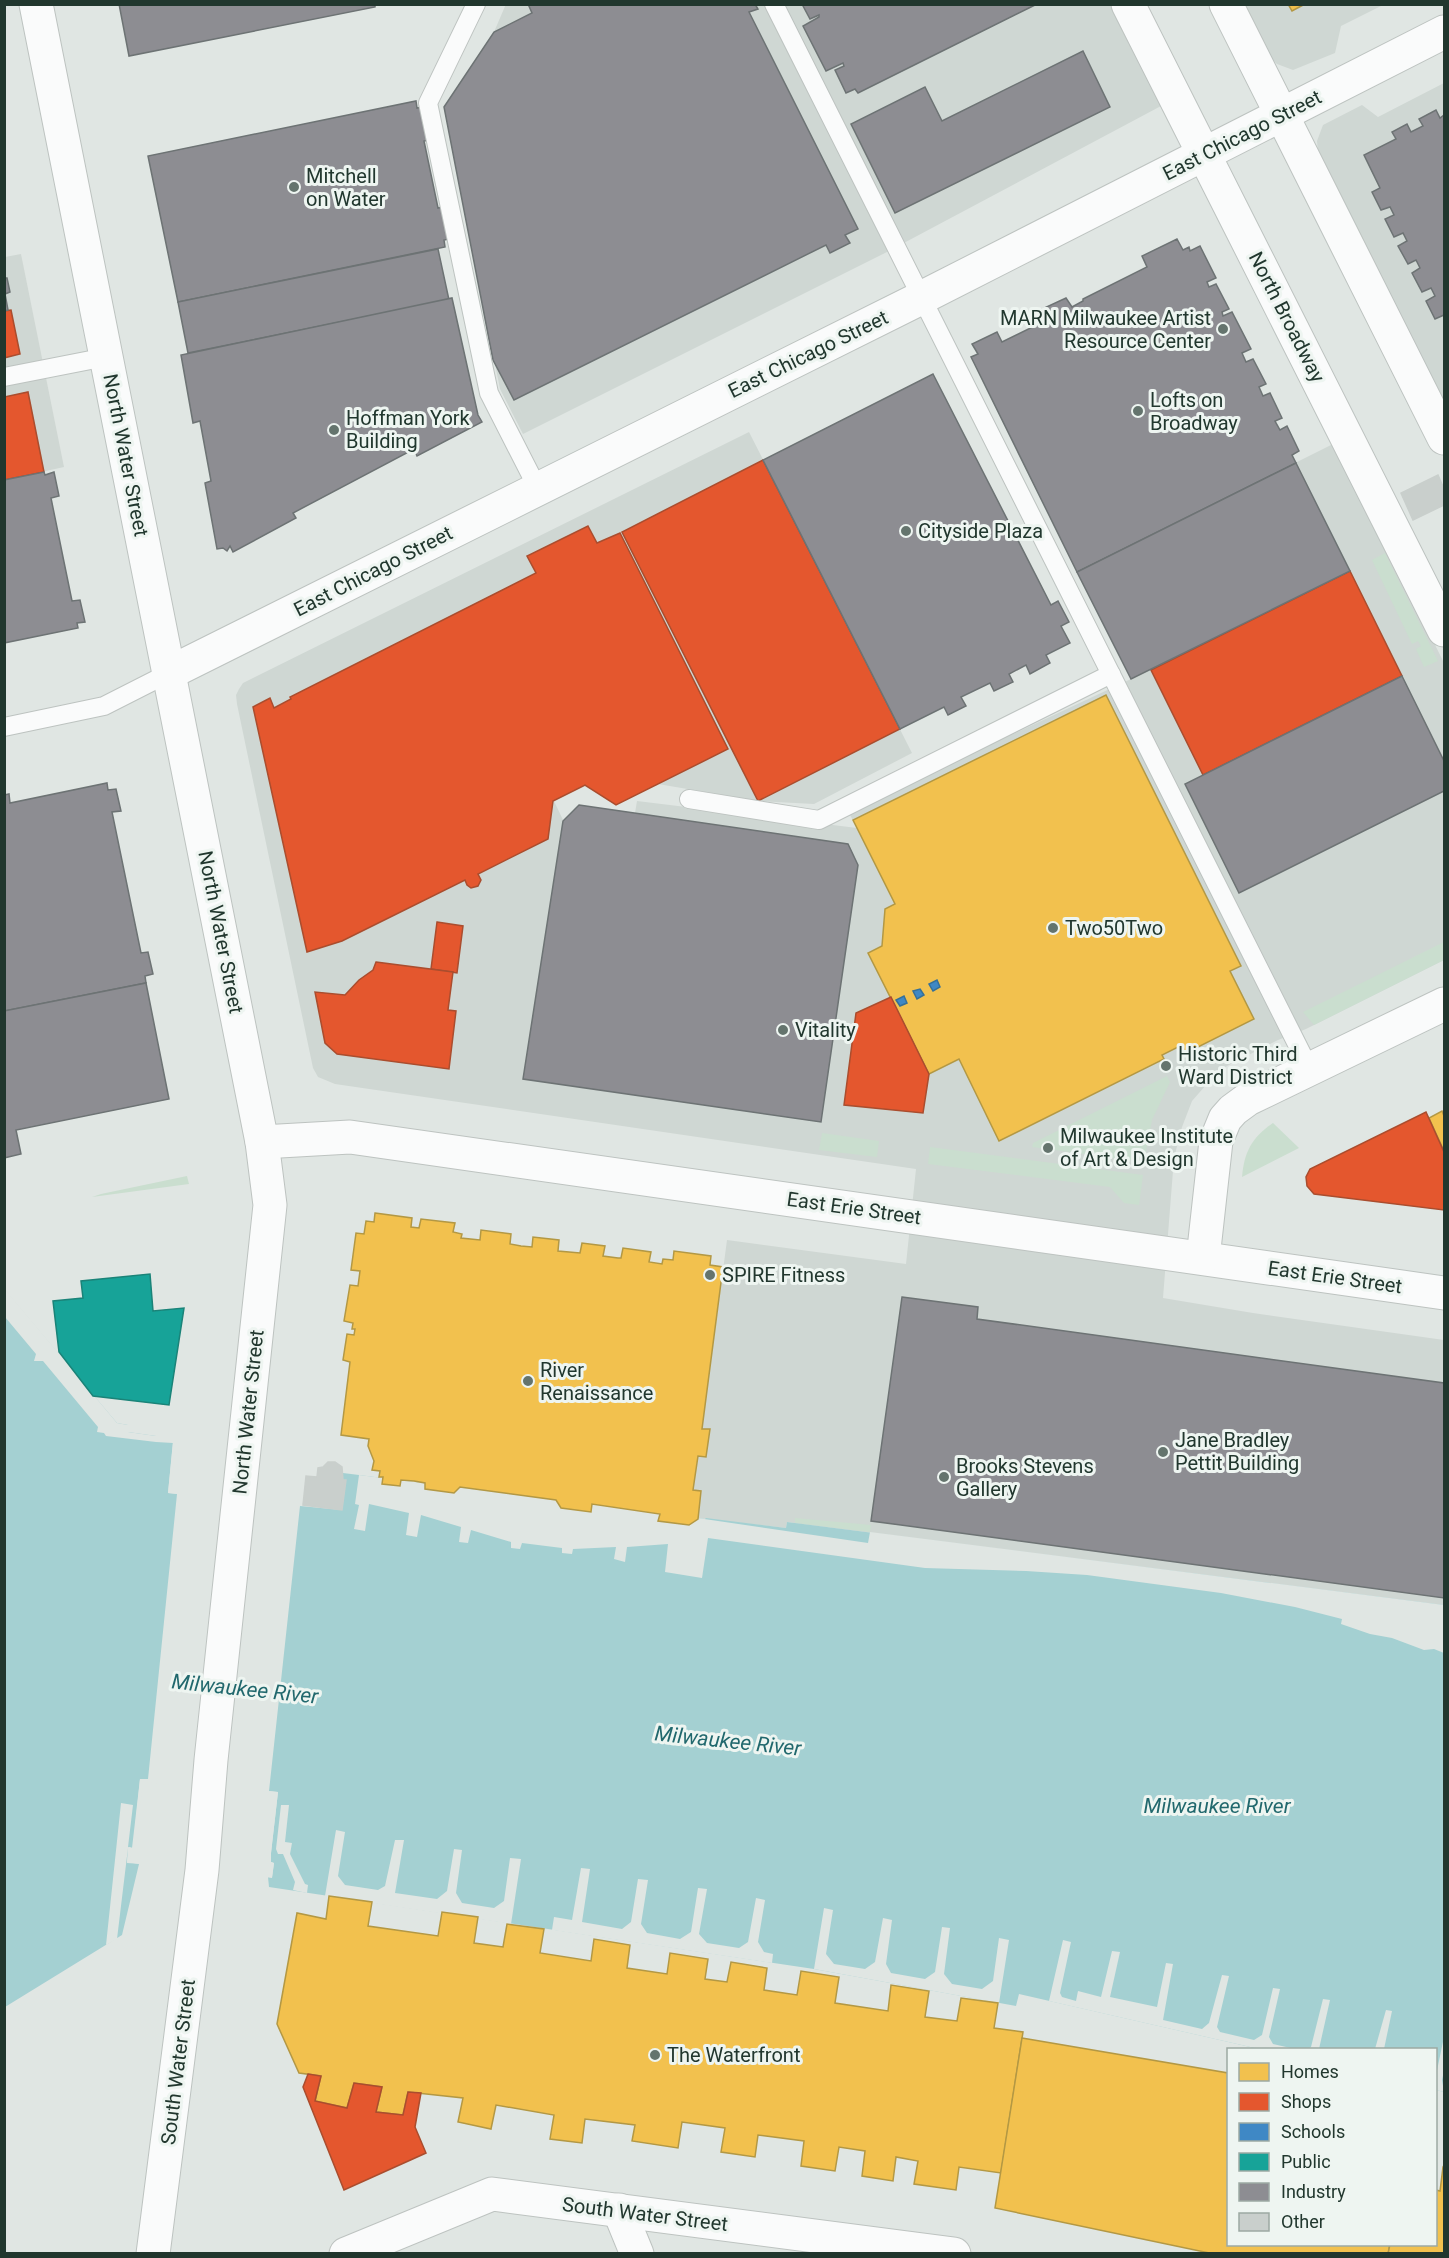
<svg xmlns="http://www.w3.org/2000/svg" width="1449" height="2258" font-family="Roboto,sans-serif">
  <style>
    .built { fill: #cfd7d3 }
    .green { fill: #cadecf }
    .water { fill: #a4d0d2 }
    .pier { fill: #e0e6e3 }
    .homes { fill: #f2c14e; stroke: #b39844; stroke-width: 1.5 }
    .shops { fill: #e4572e; stroke: #aa4d2e; stroke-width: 1.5 }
    .schools { fill: #3f88c5; stroke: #367098; stroke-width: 1.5 }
    .public { fill: #17a398; stroke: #1a8378; stroke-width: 1.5 }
    .industry { fill: #8d8d92; stroke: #6d7374; stroke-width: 1.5 }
    .building { fill: #c9cfcc; stroke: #c9cfcc; stroke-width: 1.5 }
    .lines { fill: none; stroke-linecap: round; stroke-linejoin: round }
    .service-casing { stroke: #bdc3c0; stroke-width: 20 }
    .minor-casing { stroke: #bdc3c0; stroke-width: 35 }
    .secondary-casing { stroke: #bdc3c0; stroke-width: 35 }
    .service { stroke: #fafbfb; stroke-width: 18 }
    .minor { stroke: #fafbfb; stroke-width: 33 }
    .secondary { stroke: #fafbfb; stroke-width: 33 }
    .poi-dot { fill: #64746d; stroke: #eef5f1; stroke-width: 2 }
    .labels { text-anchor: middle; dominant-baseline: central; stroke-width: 6; stroke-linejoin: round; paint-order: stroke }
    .street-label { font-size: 20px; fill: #21372e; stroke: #eef5f1 }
    .poi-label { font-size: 20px; fill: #21372e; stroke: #eef5f1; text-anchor: start }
    .water-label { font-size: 21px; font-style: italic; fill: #21686d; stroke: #eef5f1 }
  </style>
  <rect width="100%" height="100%" fill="#e0e6e3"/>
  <g class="built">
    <path d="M 506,4 L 1110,5 L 1161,106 L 885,253 L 523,434 L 500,389 L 444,107 L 494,32 Z"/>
    <path d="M 1241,5 L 1383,5 L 1341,26 L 1335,53 L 1293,70 L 1277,64 L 1266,54 Z"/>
    <path d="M 1444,83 L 1444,402 L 1318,152 L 1317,141 L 1323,125 L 1362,105 L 1378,117 Z"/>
    <path d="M 21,254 L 64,467 L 5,480 L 5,257 Z"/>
    <path d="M 749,432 L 912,753 L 814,804 L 758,801 L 658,784 L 616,805 L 585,786 L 554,801 L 563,820 L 579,805 L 635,813 L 637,801 L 857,828 L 848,811 L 1131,679 L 1077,572 L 1335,443 L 1444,663 L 1444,960 L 1306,1029 L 1278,1040 L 1227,1066 L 1213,1077 L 1192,1101 L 1182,1127 L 1174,1158 L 1163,1298 L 1253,1313 L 1444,1340 L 1444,1605 L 787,1522 L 786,1528 L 689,1517 L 698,1456 L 706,1456 L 709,1430 L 702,1429 L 727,1240 L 906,1264 L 916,1169 L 335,1084 L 318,1077 L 313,1068 L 237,704 L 236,695 L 239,689 L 243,683 Z"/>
  </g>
  <g class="green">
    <path d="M 1385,553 L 1438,661 L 1424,667 L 1416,649 L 1421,646 L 1418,641 L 1412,644 L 1372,560 Z"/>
    <path d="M 1444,942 L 1444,960 L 1314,1025 L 1303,1012 Z"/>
    <path d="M 1167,1076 L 1170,1082 L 1152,1120 L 1144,1162 L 1032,1147 L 1033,1143 Z"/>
    <path d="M 1273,1123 L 1299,1148 L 1242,1177 C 1244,1152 1252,1137 1273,1123 Z"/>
    <path d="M 822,1133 L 879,1141 L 877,1157 L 819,1150 Z"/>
    <path d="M 930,1147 L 1143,1175 L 1139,1205 L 1124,1203 L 1110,1187 L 928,1164 Z"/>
    <path d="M 187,1176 L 189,1184 L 92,1197 L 101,1194 Z"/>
    <path d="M 795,1518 L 871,1525 L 870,1532 L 795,1523 Z"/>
  </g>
  <path class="water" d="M 4,1289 L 117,1423 L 128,1425 L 128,1432 L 156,1436 L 156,1442 L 173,1443 L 168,1493 L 300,1505 L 345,1480 L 343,1480 L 343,1473 L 359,1475 L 705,1519 L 706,1518 L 786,1528 L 787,1522 L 1444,1605 L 1444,2092 L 1436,2090 L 1436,2050 L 1259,2049 L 1019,1994 L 1016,2006 L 814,1969 L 269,1887 L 268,1877 L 272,1877 L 274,1863 L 271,1862 L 271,1853 L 278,1792 L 140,1779 L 133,1848 L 129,1847 L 127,1862 L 139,1864 L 122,1935 L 5,2007 Z"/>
  <g class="pier">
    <path d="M 5,1289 L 117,1423 L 128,1425 L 128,1432 L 156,1436 L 156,1442 L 106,1436 L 104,1433 L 97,1432 L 98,1427 L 43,1361 L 34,1361 L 36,1354 L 5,1317 Z"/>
    <path d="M 173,1441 L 176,1444 L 171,1490 L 340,1507 L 341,1471 L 343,1470 L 343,1480 L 346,1480 L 342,1510 L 300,1506 L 269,1791 L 278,1792 L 271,1853 L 271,1862 L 274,1863 L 272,1878 L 265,1877 L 269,1874 L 271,1865 L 268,1863 L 268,1853 L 275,1795 L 143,1782 L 136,1848 L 131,1851 L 130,1860 L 140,1861 L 142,1864 L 127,1863 L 128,1848 L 117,1939 L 106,1945 L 121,1803 L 133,1805 L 128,1847 L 132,1848 L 140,1779 L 148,1779 L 177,1494 L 168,1493 Z"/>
    <path d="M 359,1475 L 677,1515 L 868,1543 L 870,1532 L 1444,1605 L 1444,1653 L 1434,1649 L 1424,1650 L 1392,1638 L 1370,1634 L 1341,1624 L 1342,1619 L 1295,1607 L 1221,1593 L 1087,1575 L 1026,1571 L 925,1568 L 708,1538 L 702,1578 L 665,1572 L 668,1544 L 627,1547 L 625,1562 L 614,1559 L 616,1547 L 573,1549 L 572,1554 L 562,1553 L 562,1548 L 522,1543 L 520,1549 L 511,1548 L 511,1542 L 471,1530 L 468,1543 L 459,1542 L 461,1527 L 421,1515 L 417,1537 L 406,1535 L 409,1513 L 369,1504 L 365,1531 L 354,1529 L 359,1505 L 355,1504 Z"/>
    <path d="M 281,1805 L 289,1805 L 285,1842 L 292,1843 L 290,1854 L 305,1884 L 308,1885 L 307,1893 L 293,1890 L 295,1882 L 283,1854 L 278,1854 L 276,1849 Z"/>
    <path d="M 336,1830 L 345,1832 L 338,1876 L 345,1885 L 378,1890 L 385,1886 L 395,1840 L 404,1840 L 395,1893 L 437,1899 L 447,1891 L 454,1849 L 462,1850 L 456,1893 L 462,1903 L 494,1908 L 504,1901 L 510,1858 L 521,1859 L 511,1924 L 325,1896 Z"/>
    <path d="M 581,1868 L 590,1869 L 582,1922 L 622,1929 L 631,1922 L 638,1879 L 648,1880 L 641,1924 L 647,1933 L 680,1939 L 691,1932 L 698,1888 L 707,1889 L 699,1934 L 707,1943 L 739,1948 L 748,1942 L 756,1898 L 765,1900 L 758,1942 L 764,1952 L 773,1954 L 772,1963 L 552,1930 L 554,1917 L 572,1920 Z"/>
    <path d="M 824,1908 L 833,1910 L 826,1954 L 834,1964 L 865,1969 L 875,1962 L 883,1918 L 892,1920 L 886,1964 L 891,1973 L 925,1979 L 935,1972 L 942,1927 L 950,1928 L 944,1974 L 952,1984 L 982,1989 L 993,1981 L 999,1938 L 1009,1940 L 999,2003 L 814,1969 Z"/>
    <path d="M 1063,1940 L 1071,1942 L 1060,1993 L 1062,1997 L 1076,2001 L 1078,1991 L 1101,1997 L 1112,1951 L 1120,1952 L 1110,1997 L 1157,2007 L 1166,1963 L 1173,1964 L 1163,2020 L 1202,2029 L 1209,2023 L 1222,1975 L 1229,1976 L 1217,2027 L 1220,2032 L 1254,2040 L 1262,2035 L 1273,1988 L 1280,1989 L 1269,2037 L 1273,2044 L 1295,2049 L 1259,2049 L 1049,2001 Z"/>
    <path d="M 1323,1999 L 1330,2000 L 1319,2049 L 1308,2049 L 1311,2047 Z"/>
    <path d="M 1386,2010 L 1392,2011 L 1384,2049 L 1375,2049 Z"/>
    <path d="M 1444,2037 L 1444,2071 L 1442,2080 L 1444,2092 L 1436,2090 L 1436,2075 Z"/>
  </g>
  <g class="homes">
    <path d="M 1288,4 L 1305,4 L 1292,11 Z"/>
    <path d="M 1106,695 L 1241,966 L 1230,971 L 1254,1019 L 1186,1053 L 1182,1045 L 1162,1055 L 1164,1059 L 999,1141 L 959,1059 L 929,1074 L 868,953 L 882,946 L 885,909 L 895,904 L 853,820 Z"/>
    <path d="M 1442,1111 L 1444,1116 L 1444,1151 L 1429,1118 Z"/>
    <path d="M 375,1213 L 412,1218 L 411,1227 L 419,1228 L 421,1219 L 455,1223 L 453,1232 L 462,1234 L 461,1238 L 480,1240 L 481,1230 L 511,1234 L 510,1244 L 521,1246 L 532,1247 L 533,1237 L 559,1240 L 558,1251 L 580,1253 L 582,1243 L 605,1246 L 603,1256 L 618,1258 L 621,1258 L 623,1248 L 651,1252 L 649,1262 L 662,1264 L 663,1259 L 673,1260 L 674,1251 L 711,1256 L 710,1265 L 723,1267 L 702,1429 L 710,1429 L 706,1457 L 698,1456 L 693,1490 L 701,1491 L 698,1519 L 689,1525 L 658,1521 L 660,1514 L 592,1504 L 591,1512 L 561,1508 L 556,1500 L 460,1487 L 454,1493 L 425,1489 L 425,1483 L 414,1481 L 401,1480 L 400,1486 L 382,1484 L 383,1477 L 379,1477 L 380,1471 L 372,1470 L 374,1461 L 368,1446 L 369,1439 L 341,1435 L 350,1362 L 343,1360 L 347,1334 L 354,1335 L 355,1329 L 352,1329 L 353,1323 L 344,1321 L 350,1285 L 358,1286 L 360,1271 L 351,1270 L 356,1233 L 364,1234 L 366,1221 L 374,1222 Z"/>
    <path d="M 329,1896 L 372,1902 L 368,1926 L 438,1936 L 442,1912 L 478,1917 L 474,1943 L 503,1947 L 507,1924 L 544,1929 L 540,1953 L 591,1961 L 594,1939 L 630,1945 L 627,1968 L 667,1974 L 670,1953 L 708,1959 L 705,1979 L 727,1982 L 731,1962 L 767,1968 L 764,1990 L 797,1995 L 801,1971 L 839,1977 L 835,2003 L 888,2011 L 891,1985 L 929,1991 L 925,2017 L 957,2021 L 961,1998 L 998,2003 L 994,2028 L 1023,2032 L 1001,2173 L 959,2167 L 956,2190 L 914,2184 L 918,2161 L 896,2157 L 893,2181 L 862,2176 L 865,2151 L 839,2147 L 835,2171 L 801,2166 L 804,2141 L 758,2135 L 755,2157 L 721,2152 L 725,2128 L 682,2122 L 678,2148 L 632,2141 L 635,2125 L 585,2119 L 582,2143 L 550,2139 L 554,2115 L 496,2105 L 491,2129 L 458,2122 L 463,2098 L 408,2092 L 403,2115 L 376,2112 L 382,2087 L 354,2083 L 347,2108 L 315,2101 L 321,2076 L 299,2073 L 277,2024 L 297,1913 L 326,1919 Z"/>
    <path d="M 1022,2038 L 1228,2073 L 1228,2244 L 1390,2244 L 1388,2254 L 1214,2254 L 995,2208 Z"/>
    <path d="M 1444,2165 L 1444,2254 L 1388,2254 L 1390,2244 L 1436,2244 L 1436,2190 L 1440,2191 L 1443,2167 Z"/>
  </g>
  <g class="shops">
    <path d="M 11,310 L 20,354 L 4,358 L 4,311 Z"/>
    <path d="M 28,392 L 44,472 L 4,480 L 4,397 Z"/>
    <path d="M 763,460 L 900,729 L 758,801 L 622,532 Z"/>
    <path d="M 588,526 L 597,543 L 620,533 L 728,749 L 616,805 L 585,785 L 553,801 L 548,839 L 478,874 L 481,880 L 478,886 L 471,888 L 467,885 L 465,880 L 342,941 L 307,952 L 253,707 L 270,698 L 274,708 L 291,699 L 290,697 L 536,573 L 527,556 Z"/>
    <path d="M 1350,571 L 1402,676 L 1203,775 L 1151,670 Z"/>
    <path d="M 437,922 L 463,926 L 457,973 L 431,969 Z"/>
    <path d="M 376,962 L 453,972 L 448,1010 L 456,1011 L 449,1069 L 337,1054 L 325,1043 L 315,992 L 345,995 L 359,980 L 373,970 Z"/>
    <path d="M 891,997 L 929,1074 L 923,1113 L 844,1105 L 856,1013 Z"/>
    <path d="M 1426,1112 L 1444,1152 L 1444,1210 L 1314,1194 L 1307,1186 L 1306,1177 L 1310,1169 Z"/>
    <path d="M 308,2074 L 321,2076 L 315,2101 L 347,2108 L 354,2083 L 382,2087 L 376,2112 L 403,2115 L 408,2092 L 421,2093 L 415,2127 L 426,2153 L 344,2190 L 303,2087 Z"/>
  </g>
  <g class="schools">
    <path d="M 937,980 L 940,987 L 933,991 L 929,984 Z"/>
    <path d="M 920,989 L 924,995 L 917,999 L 913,991 Z"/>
    <path d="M 904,996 L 907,1003 L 900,1006 L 896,1000 Z"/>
  </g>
  <path class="public" d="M 150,1274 L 153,1311 L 184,1308 L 169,1405 L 93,1396 L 59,1352 L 53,1301 L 83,1298 L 81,1281 Z"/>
  <g class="industry">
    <path d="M 119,4 L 375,4 L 375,7 L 129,56 Z"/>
    <path d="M 528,4 L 755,4 L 758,9 L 749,12 L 858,229 L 845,235 L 850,243 L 830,253 L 826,245 L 514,400 L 493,360 L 444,107 L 494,32 L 532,13 Z"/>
    <path d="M 802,4 L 1037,4 L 858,93 L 855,89 L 846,93 L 835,70 L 844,66 L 843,63 L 826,71 L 803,26 L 819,17 L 819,15 L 810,19 Z"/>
    <path d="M 1083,51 L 1110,107 L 895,213 L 851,124 L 925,87 L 942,121 Z"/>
    <path d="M 416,101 L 417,108 L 427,106 L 434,139 L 424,141 L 438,208 L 447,206 L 454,238 L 444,240 L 445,247 L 178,302 L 148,156 Z"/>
    <path d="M 1436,110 L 1440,118 L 1444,115 L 1444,316 L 1444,315 L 1435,319 L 1426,301 L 1435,296 L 1431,288 L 1422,292 L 1412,273 L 1420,268 L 1416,260 L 1408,264 L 1398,246 L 1407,241 L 1403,233 L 1394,237 L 1385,219 L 1394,215 L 1390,207 L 1381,210 L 1372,192 L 1380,188 L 1364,155 L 1396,139 L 1392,132 L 1407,124 L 1411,132 L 1423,126 L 1419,119 Z"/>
    <path d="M 1177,239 L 1183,250 L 1189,247 L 1190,251 L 1200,246 L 1216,278 L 1207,282 L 1209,287 L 1216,284 L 1229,309 L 1222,312 L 1223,316 L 1232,312 L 1251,349 L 1242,353 L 1246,362 L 1253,359 L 1266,384 L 1259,387 L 1263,396 L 1270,393 L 1282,418 L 1275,421 L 1280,430 L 1287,426 L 1299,451 L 1292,455 L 1296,463 L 1077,572 L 974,363 L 971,357 L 978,354 L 972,344 L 997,332 L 1002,342 L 1047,320 L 1042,309 L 1066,298 L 1072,307 L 1083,301 L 1083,299 L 1147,267 L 1142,256 Z"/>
    <path d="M 438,249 L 449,300 L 188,353 L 178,302 Z"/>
    <path d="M 4,278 L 7,278 L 10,292 L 5,294 L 8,310 L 4,311 Z"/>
    <path d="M 452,298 L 478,415 L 482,422 L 417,456 L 414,449 L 293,513 L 296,518 L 233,552 L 230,546 L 227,551 L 223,548 L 217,549 L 205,483 L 211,481 L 200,421 L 193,423 L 181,355 Z"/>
    <path d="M 933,374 L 1051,605 L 1058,601 L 1069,622 L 1061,626 L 1070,643 L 1046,655 L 1050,663 L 1030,674 L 1026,665 L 1009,674 L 1013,682 L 994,691 L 990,683 L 961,697 L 966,706 L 948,715 L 944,707 L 900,729 L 763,460 Z"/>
    <path d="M 1296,463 L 1350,571 L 1131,679 L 1077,572 Z"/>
    <path d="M 44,472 L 45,475 L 54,472 L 59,496 L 51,498 L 64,562 L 72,601 L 80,600 L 85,622 L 77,623 L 78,628 L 4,643 L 4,480 Z"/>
    <path d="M 1402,676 L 1444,761 L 1444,791 L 1239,893 L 1185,784 Z"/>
    <path d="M 107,783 L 108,790 L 116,789 L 121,811 L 112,812 L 141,953 L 148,952 L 153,974 L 145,976 L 146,983 L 4,1011 L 4,795 L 9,794 L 10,803 Z"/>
    <path d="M 579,805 L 848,844 L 858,865 L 821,1122 L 523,1079 L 563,821 Z"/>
    <path d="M 146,983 L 169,1099 L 16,1130 L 21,1154 L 4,1158 L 4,1011 Z"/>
    <path d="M 902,1297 L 978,1307 L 977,1319 L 1444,1383 L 1444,1598 L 871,1521 Z"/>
  </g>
  <g class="building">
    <path d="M 1438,475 L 1444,489 L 1444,505 L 1413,520 L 1401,493 Z"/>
    <path d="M 328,1462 L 335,1462 L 342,1467 L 343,1480 L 346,1480 L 342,1510 L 303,1505 L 306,1476 L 317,1477 L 318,1468 L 323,1467 Z"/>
  </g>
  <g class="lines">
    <defs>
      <g id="service">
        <path d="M 476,4 L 428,103 L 489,393 L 538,489"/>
        <path d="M 774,4 L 1310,1070"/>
        <path d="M 4,377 L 106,357"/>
        <path d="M 4,727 L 104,706 L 169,673"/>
        <path d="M 689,799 L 819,820 L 1111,674"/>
      </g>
      <g id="minor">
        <path d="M 1128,4 L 1444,630"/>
        <path d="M 1226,4 L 1444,438"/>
        <path d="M 169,673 L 923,297 L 1444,32"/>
        <path d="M 262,1142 L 350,1137 L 1444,1293"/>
        <path d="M 1203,1258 L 1216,1141 L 1225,1119 L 1233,1110 L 1248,1099 L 1444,1004"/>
        <path d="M 619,2210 L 637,2254"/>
        <path d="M 346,2254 L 492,2194 L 954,2254"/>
      </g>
      <path id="secondary" d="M 36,4 L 262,1142 L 270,1205 L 211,1760 L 202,1870 L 153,2254"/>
    </defs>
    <use href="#service" class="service-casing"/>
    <use href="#minor" class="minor-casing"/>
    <use href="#secondary" class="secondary-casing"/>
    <use href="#service" class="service"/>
    <use href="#minor" class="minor"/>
    <use href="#secondary" class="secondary"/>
  </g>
  <g class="poi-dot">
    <circle cx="294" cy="187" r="6"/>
    <circle cx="1223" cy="329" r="6"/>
    <circle cx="1138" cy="411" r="6"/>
    <circle cx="334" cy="430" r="6"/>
    <circle cx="906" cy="531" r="6"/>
    <circle cx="1053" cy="928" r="6"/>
    <circle cx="783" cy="1030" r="6"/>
    <circle cx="1166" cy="1066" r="6"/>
    <circle cx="1048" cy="1148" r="6"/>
    <circle cx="710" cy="1275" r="6"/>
    <circle cx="528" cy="1381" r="6"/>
    <circle cx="1163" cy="1452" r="6"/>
    <circle cx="944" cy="1477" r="6"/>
    <circle cx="655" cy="2055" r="6"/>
  </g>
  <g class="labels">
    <g class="street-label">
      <text transform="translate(1242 135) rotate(-27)">East Chicago Street</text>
      <text transform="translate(1287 317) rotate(63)">North Broadway</text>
      <text transform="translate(808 354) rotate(-26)">East Chicago Street</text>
      <text transform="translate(126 455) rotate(79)">North Water Street</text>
      <text transform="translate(373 571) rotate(-27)">East Chicago Street</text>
      <text transform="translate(221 932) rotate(79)">North Water Street</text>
      <text transform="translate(854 1208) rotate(8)">East Erie Street</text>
      <text transform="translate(1335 1277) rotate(8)">East Erie Street</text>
      <text transform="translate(248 1412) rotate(-84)">North Water Street</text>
      <text transform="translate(178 2062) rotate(-83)">South Water Street</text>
      <text transform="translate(645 2214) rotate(7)">South Water Street</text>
    </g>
    <g class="poi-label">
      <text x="306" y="176">Mitchell<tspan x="306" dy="23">on Water</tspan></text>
      <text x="1211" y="318" text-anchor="end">MARN Milwaukee Artist<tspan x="1211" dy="23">Resource Center</tspan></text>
      <text x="1150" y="400">Lofts on<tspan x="1150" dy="23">Broadway</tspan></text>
      <text x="346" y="418">Hoffman York<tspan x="346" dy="23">Building</tspan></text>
      <text x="918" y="531">Cityside Plaza</text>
      <text x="1065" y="928">Two50Two</text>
      <text x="795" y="1030">Vitality</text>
      <text x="1178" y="1054">Historic Third<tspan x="1178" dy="23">Ward District</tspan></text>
      <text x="1060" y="1136">Milwaukee Institute<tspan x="1060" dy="23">of Art &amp; Design</tspan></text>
      <text x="722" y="1275">SPIRE Fitness</text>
      <text x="540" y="1370">River<tspan x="540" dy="23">Renaissance</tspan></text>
      <text x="1175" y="1440">Jane Bradley<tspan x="1175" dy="23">Pettit Building</tspan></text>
      <text x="956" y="1466">Brooks Stevens<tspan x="956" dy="23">Gallery</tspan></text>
      <text x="667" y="2055">The Waterfront</text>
    </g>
    <g class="water-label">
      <text transform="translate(245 1689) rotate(6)">Milwaukee River</text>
      <text transform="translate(728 1741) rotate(6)">Milwaukee River</text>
      <text x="1217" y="1806">Milwaukee River</text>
    </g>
  </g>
  <rect width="1449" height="2258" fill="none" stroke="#21372e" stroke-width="12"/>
  <rect x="1227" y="2048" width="210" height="198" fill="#eef5f1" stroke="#9ca9a3" stroke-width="1.5"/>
  <rect x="1239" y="2063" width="30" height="18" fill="#f2c14e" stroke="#9ca9a3" stroke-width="1.5"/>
  <text x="1281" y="2078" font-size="18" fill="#21372e">Homes</text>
  <rect x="1239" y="2093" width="30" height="18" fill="#e4572e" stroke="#9ca9a3" stroke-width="1.5"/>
  <text x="1281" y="2108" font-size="18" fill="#21372e">Shops</text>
  <rect x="1239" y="2123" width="30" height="18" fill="#3f88c5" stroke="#9ca9a3" stroke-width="1.5"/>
  <text x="1281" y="2138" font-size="18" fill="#21372e">Schools</text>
  <rect x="1239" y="2153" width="30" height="18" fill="#17a398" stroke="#9ca9a3" stroke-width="1.5"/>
  <text x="1281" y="2168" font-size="18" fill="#21372e">Public</text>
  <rect x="1239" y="2183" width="30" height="18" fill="#8d8d92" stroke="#9ca9a3" stroke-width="1.5"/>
  <text x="1281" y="2198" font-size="18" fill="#21372e">Industry</text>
  <rect x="1239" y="2213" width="30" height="18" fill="#c9cfcc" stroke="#9ca9a3" stroke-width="1.5"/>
  <text x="1281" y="2228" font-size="18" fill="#21372e">Other</text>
</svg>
